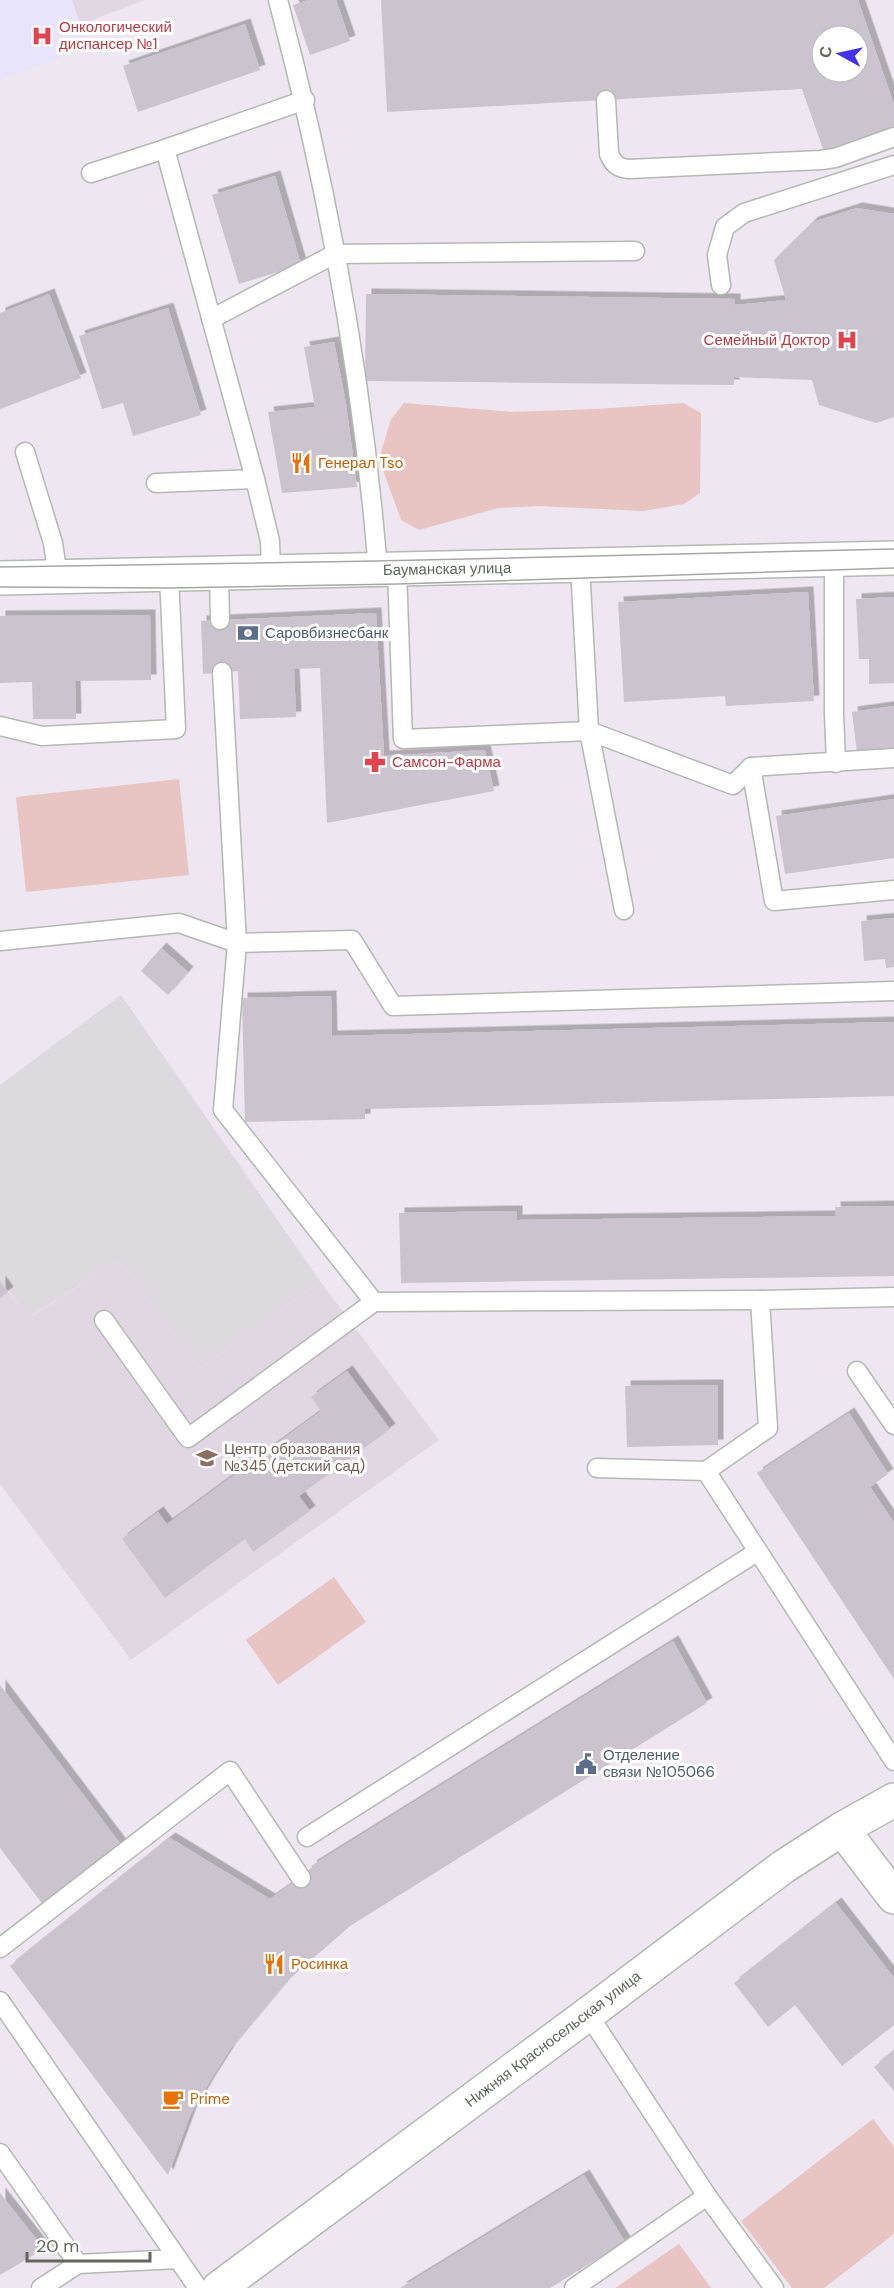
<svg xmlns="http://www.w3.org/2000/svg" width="894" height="2288" font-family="'DM Sans',sans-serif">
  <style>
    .industrial { fill: #ddd9df }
    .education { fill: #e1d7e3 }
    .medical { fill: #e7e4fc }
    .green { fill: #e8c4c3 }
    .building { fill: #cbc4ce; fill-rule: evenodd; filter: url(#shadow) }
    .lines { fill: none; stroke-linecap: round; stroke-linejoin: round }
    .service-casing { stroke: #b4b9b2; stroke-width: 21 }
    .minor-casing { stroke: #b4b9b2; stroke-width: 36 }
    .tertiary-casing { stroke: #b4b9b2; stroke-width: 36 }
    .service { stroke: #fff; stroke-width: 18 }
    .minor { stroke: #fff; stroke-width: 33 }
    .tertiary { stroke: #fff; stroke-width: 33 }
    .tram { stroke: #a5a7a4; stroke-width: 1.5 }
    .labels { text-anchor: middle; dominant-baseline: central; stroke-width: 6; stroke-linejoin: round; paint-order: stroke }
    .health-label { font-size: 15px; fill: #be3a42; stroke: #fff; text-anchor: start }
    .food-label { font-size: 15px; fill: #c56008; stroke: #fff; text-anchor: start }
    .street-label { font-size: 15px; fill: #62675e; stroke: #fff }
    .service-label { font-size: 15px; fill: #4e5e75; stroke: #fff; text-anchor: start }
    .education-label { font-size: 15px; fill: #785e54; stroke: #fff; text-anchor: start }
  </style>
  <defs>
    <filter id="shadow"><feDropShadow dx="5.5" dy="-5.5" stdDeviation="0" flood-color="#0004"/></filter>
  </defs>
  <rect width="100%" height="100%" fill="#eee6f0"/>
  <path class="industrial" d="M 121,995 L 320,1281 L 200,1369 L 119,1260 L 30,1317 L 0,1281 L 0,1085 Z"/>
  <g class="education">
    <path d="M 72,0 L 144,0 L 80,25 Z"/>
    <path d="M 119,1260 L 200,1369 L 320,1281 L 439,1440 L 131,1660 L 0,1484 L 0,1298 L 8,1292 L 31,1317 Z"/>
  </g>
  <path class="medical" d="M 0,0 L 72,0 L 87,47 L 0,80 Z"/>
  <g class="green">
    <path d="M 404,403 L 512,412 L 597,409 L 683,403 L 701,413 L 700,493 L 684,504 L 643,511 L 539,506 L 498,508 L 419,530 L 401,520 L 379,459 L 391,419 Z"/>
    <path d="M 179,779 L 189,875 L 26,892 L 16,797 Z"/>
    <path d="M 334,1577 L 366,1622 L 278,1685 L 246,1640 Z"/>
    <path d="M 873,2119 L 894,2147 L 894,2234 L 824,2288 L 792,2288 L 741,2221 Z"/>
    <path d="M 679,2244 L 711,2288 L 615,2288 Z"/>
  </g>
  <g class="building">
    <path d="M 308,0 L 336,0 L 350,41 L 310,55 L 293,5 Z"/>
    <path d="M 381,0 L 858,0 L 894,105 L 894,127 L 824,152 L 802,89 L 387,112 ZM 822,36 L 858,36 L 858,72 L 822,72 Z"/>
    <path d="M 245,24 L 260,70 L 138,112 L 123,66 Z"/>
    <path d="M 275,176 L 301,265 L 239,284 L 212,195 Z"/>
    <path d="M 857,208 L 894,214 L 894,417 L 876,423 L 819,405 L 812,380 L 734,377 L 734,385 L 365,381 L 366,294 L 735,299 L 735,305 L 786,300 L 774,260 L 813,222 Z"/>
    <path d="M 49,294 L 81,378 L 0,409 L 0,313 Z"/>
    <path d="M 168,308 L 201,415 L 133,436 L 123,403 L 102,409 L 79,336 Z"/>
    <path d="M 334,342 L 346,404 L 357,487 L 282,493 L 268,412 L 315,407 L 304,347 Z"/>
    <path d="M 808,592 L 814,701 L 726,706 L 725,696 L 624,702 L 618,602 Z"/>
    <path d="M 894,597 L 894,683 L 869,684 L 869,659 L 859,659 L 856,599 Z"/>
    <path d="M 376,613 L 384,756 L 485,750 L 494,791 L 327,823 L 320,668 L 294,669 L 296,717 L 240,719 L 238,671 L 203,674 L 201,621 Z"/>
    <path d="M 150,615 L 151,680 L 75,681 L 76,719 L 33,719 L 32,682 L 0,683 L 0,616 Z"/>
    <path d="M 894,706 L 894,756 L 858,761 L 852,712 Z"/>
    <path d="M 894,799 L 894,858 L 785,874 L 776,816 Z"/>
    <path d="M 894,918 L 894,967 L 886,968 L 885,959 L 864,961 L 861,921 Z"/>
    <path d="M 161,948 L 188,972 L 168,995 L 141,971 Z"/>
    <path d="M 331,996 L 332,1036 L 894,1022 L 894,1096 L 365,1109 L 365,1119 L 245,1122 L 242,998 Z"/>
    <path d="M 894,1206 L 894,1276 L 401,1283 L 399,1213 L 517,1211 L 517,1220 L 836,1216 L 835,1207 Z"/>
    <path d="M 0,1281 L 8,1292 L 0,1298 Z"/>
    <path d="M 347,1371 L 390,1429 L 299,1496 L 310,1511 L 253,1552 L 245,1539 L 165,1598 L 122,1539 L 158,1512 L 167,1524 L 321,1411 L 311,1397 Z"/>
    <path d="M 718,1385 L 718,1445 L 627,1447 L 625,1386 Z"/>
    <path d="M 849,1413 L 888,1474 L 870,1487 L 894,1523 L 894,1679 L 757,1473 Z"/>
    <path d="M 673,1641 L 707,1703 L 350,1926 L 287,1981 L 231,2048 L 210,2081 L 191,2113 L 168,2175 L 10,1966 L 170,1838 L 270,1899 L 313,1869 L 311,1866 Z"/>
    <path d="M 0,1685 L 122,1846 L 44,1906 L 0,1848 Z"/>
    <path d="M 836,1903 L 894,1978 L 894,2025 L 842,2066 L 795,2005 L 768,2027 L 734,1983 Z"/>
    <path d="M 894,2051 L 894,2091 L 874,2067 Z"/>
    <path d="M 584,2175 L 625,2242 L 550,2288 L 400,2288 Z"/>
    <path d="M 0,2193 L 44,2249 L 0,2275 Z"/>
  </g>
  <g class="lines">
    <defs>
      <g id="service">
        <path d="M 278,0 C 327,185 363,380 378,571"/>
        <path d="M 606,100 L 609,154 C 613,164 618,168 629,169 L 821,160 L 835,158 L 894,137"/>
        <path d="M 91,173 L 165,149"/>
        <path d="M 721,285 L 717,255 L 725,227 L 744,213 L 894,165"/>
        <path d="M 211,319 L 335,254 L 635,251"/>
        <path d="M 25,452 L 53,543 L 58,577"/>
        <path d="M 156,483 L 255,479"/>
        <path d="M 834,560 L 834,713 L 836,763"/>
        <path d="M 580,566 L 589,731 L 624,910"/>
        <path d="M 397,570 L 403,739 L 589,731 L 733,785 L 751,767 L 894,758"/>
        <path d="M 271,573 L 270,541 L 255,479 L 165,149 L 305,100"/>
        <path d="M 219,574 L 220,620"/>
        <path d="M 0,726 L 42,736 L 176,729 L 169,576"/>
        <path d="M 751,767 L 774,901 L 894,890"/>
        <path d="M 0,941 L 179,923 L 237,943 L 222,672"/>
        <path d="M 374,1302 L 223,1110 L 237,943 L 352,940 L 393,1006 L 894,991"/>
        <path d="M 104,1320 L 188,1438 L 374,1302 L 760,1300 L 894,1297"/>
        <path d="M 857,1371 L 894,1425"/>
        <path d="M 597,1468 L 706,1471 L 768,1428 L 760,1300"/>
        <path d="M 706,1471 L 894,1761"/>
        <path d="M 307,1837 L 757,1552"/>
        <path d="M 0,1948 L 230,1771 L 301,1878"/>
        <path d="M 0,2001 L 198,2288"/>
        <path d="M 588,2014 L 707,2196 L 774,2288"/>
        <path d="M 0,2153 L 78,2264"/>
        <path d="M 41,2288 L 78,2264 L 178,2259"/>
        <path d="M 574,2288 L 707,2196"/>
      </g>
      <g id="minor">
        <path d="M 0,578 L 894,558"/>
        <path d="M 842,1829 L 894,1897"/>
      </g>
      <path id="tertiary" d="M 219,2288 L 588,2014 L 783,1867 L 842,1829 L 894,1800"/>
    </defs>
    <use href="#service" class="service-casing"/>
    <use href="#minor" class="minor-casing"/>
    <use href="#tertiary" class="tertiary-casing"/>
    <use href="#service" class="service"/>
    <use href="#minor" class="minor"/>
    <use href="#tertiary" class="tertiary"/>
    <g class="tram">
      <path d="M 0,567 L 377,561 L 894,549"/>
      <path d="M 0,587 L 169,588 L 398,584 L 894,568"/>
    </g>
  </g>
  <defs>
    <symbol id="hospital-bare" viewBox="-9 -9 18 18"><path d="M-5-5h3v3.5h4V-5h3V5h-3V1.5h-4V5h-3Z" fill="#e0444e" stroke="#fff" stroke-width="2.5" paint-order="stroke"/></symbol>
    <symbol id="restaurant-bare" viewBox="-9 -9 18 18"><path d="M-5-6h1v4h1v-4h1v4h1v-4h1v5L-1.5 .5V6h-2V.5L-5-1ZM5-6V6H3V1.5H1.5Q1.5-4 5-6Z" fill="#e8710a" stroke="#fff" stroke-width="2.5" paint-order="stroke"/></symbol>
    <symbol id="bank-bare" viewBox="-9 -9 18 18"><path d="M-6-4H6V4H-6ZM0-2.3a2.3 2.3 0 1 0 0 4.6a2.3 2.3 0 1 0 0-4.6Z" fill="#5c6f8a" stroke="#fff" stroke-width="2.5" paint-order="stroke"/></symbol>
    <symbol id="pharmacy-bare" viewBox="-9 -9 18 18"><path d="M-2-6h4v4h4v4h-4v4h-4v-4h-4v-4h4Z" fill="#e0444e" stroke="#fff" stroke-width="2.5" paint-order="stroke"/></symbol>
    <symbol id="school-bare" viewBox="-9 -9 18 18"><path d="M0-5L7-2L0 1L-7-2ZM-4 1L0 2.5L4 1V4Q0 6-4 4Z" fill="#8d6e63" stroke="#fff" stroke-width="2.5" paint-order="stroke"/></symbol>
    <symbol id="civic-bare" viewBox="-9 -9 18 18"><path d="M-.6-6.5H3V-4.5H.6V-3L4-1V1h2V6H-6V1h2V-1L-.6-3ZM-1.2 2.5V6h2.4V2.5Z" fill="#5c6f8a" stroke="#fff" stroke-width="2.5" paint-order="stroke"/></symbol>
    <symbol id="cafe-bare" viewBox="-9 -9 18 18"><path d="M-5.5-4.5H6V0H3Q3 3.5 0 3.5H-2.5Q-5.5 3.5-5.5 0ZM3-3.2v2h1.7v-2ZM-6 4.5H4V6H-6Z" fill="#e8710a" stroke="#fff" stroke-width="2.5" paint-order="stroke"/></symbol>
  </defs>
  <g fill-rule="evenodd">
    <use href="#hospital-bare" x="27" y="21" width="30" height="30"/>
    <use href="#hospital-bare" x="832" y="325" width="30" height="30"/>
    <use href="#restaurant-bare" x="286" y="448" width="30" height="30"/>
    <use href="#bank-bare" x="233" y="618" width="30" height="30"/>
    <use href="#pharmacy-bare" x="360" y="747" width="30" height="30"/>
    <use href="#school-bare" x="192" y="1443" width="30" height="30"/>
    <use href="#civic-bare" x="571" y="1749" width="30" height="30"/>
    <use href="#restaurant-bare" x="259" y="1949" width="30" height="30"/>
    <use href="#cafe-bare" x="158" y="2084" width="30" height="30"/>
  </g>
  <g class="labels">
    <g class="health-label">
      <text x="59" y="27">Онкологический<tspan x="59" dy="17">диспансер №1</tspan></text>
      <text x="830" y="340" text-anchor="end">Семейный Доктор</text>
      <text x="392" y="762">Самсон-Фарма</text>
    </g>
    <g class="food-label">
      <text x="318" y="463">Генерал Tso</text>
      <text x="291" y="1964">Росинка</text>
      <text x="190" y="2099">Prime</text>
    </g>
    <g class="street-label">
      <text transform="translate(447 569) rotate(-1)">Бауманская улица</text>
      <text transform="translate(553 2039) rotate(-37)">Нижняя Красносельская улица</text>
    </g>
    <g class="service-label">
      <text x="265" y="633">Саровбизнесбанк</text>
      <text x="603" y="1755">Отделение<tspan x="603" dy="17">связи №105066</tspan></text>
    </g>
    <g class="education-label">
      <text x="224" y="1449">Центр образования<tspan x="224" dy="17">№345 (детский сад)</tspan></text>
    </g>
  </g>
  <g transform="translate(840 54) rotate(278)"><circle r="28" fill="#ffffff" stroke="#c0c2bf" stroke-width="1.5"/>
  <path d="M0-4.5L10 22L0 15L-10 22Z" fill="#4430ed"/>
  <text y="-9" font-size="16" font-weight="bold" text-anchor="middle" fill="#62675e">С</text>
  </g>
  <path d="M27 2252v9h123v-9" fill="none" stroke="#62675e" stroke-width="3"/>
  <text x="36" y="2252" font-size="18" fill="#62675e" stroke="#ffffff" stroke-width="4.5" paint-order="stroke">20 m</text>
</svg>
